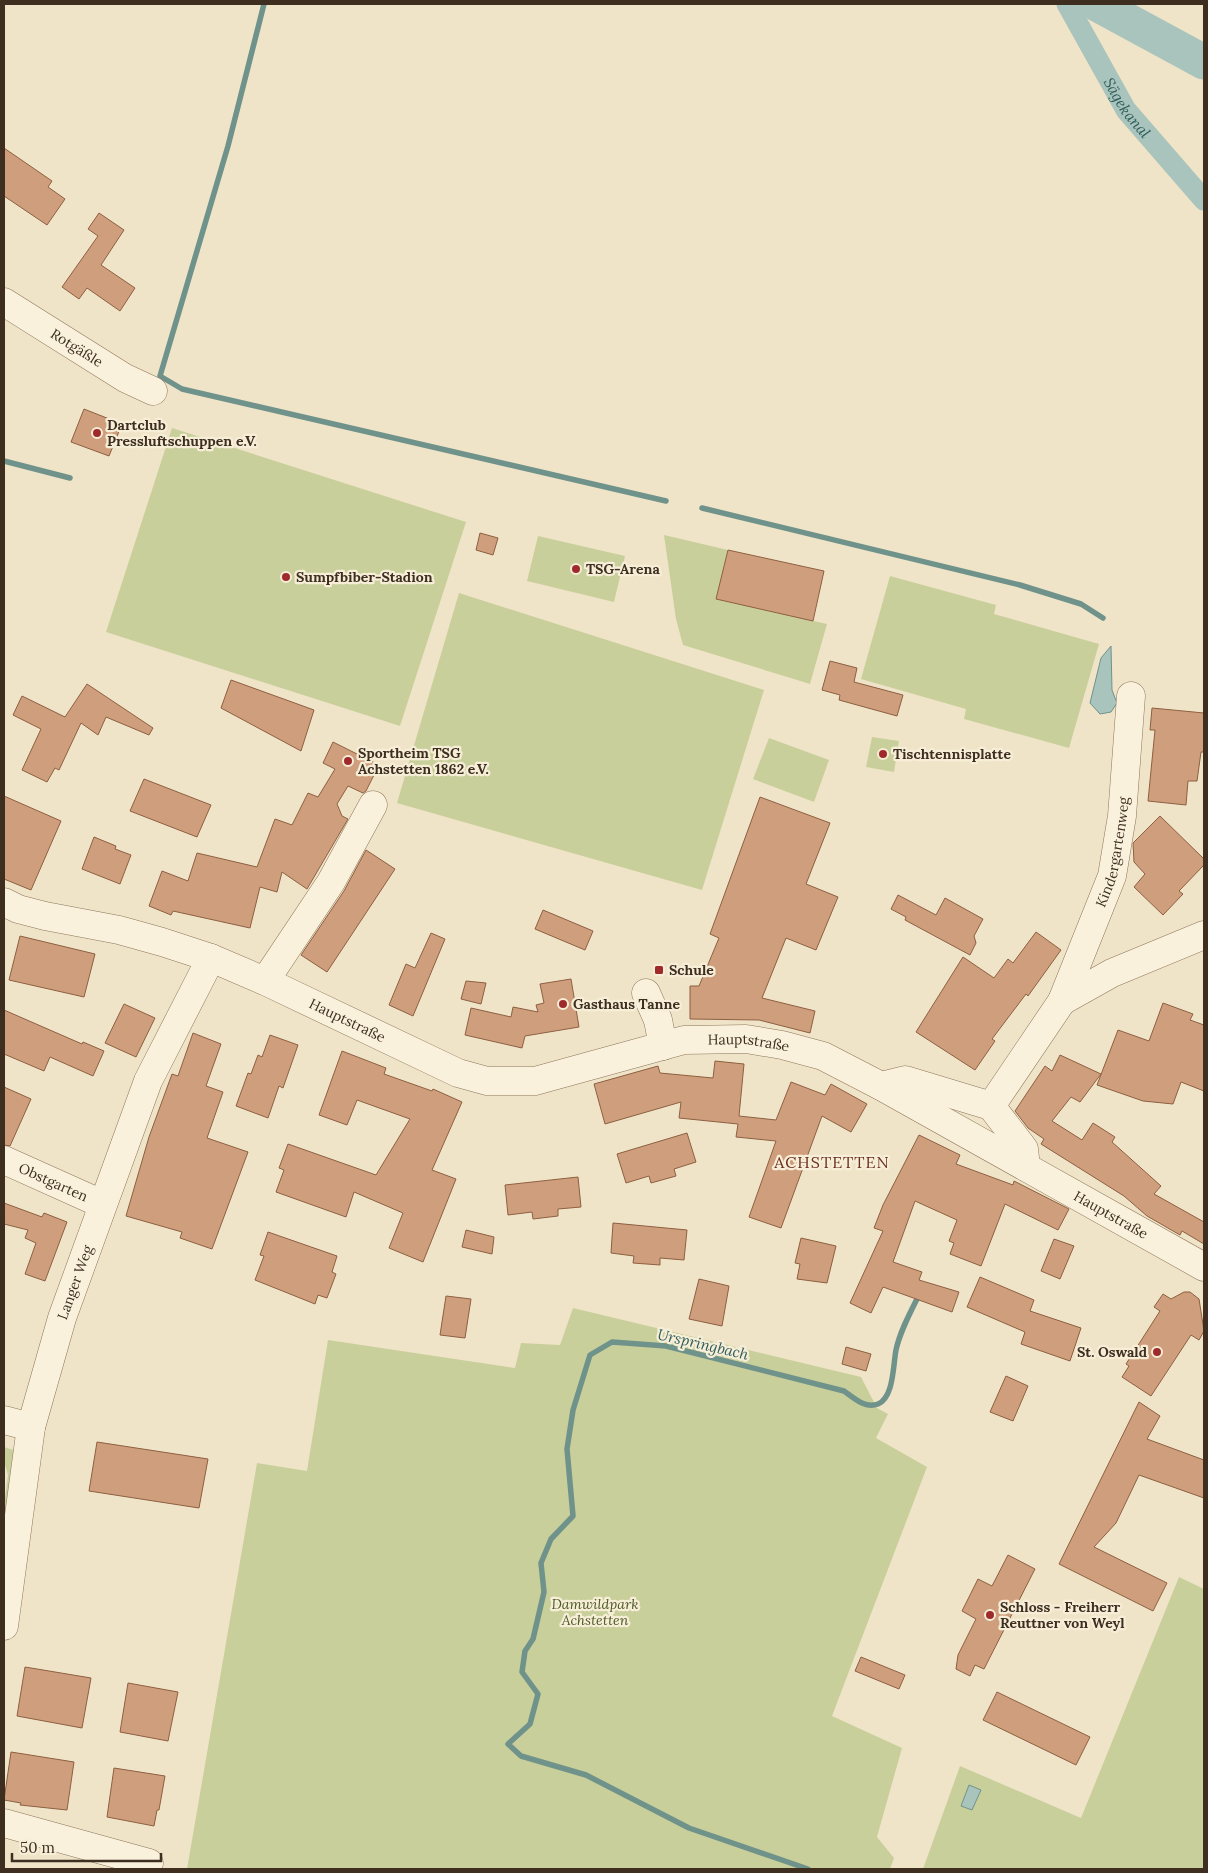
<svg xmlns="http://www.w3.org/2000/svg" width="1208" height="1873" font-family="Lora,serif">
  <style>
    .green { fill: #c9cf9b }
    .water { fill: #a9c4bc; stroke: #6f938a }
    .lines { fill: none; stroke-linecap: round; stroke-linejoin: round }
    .stream { stroke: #6f938a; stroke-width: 5.5 }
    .canal { stroke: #a9c4bc; stroke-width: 21 }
    .river { stroke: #a9c4bc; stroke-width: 35 }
    .building { fill: #cf9f7d; stroke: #8d5f41 }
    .minor-casing { stroke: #8d765c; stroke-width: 29 }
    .minor { stroke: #faf1dc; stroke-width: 28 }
    .poi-dot { fill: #9e2a2b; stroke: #f7eed8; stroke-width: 2 }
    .labels { text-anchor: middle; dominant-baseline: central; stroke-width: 4.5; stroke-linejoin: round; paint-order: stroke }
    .street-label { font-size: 14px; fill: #3d2e20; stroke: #f7eed8 }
    .poi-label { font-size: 14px; font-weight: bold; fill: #3d2e20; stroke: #f7eed8; text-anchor: start }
    .park-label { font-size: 14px; font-style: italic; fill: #4d5a26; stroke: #f7eed8 }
    .water-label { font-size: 15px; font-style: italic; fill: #2f5d5a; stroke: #f7eed8 }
    .quarter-label { font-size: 16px; letter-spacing: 1px; fill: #6b2e1e; stroke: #f7eed8 }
  </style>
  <rect width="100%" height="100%" fill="#f0e4c8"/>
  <g class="green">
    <path d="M 172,428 L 466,522 L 400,726 L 106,632 Z"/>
    <path d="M 664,535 L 728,550 L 717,599 L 827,624 L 810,684 L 683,645 L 676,619 Z"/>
    <path d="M 538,536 L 625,556 L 614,602 L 527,581 Z"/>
    <path d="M 890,576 L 996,605 L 994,614 L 1099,644 L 1069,748 L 964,719 L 966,709 L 861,679 Z"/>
    <path d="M 459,593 L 764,690 L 702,890 L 397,803 Z"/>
    <path d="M 872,737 L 899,741 L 894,772 L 866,767 Z"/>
    <path d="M 769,738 L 829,760 L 814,802 L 753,779 Z"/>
    <path d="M 573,1308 L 861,1377 L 877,1408 L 888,1414 L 876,1438 L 927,1467 L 832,1716 L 902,1748 L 877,1837 L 894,1858 L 890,1869 L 187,1869 L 257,1463 L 307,1471 L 328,1340 L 515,1368 L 521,1343 L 560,1345 Z"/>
    <path d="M 4,1447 L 23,1453 L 4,1570 L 4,1505 L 8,1475 L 4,1461 Z"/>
    <path d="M 1179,1577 L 1204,1589 L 1204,1869 L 923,1869 L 960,1766 L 1081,1818 Z"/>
  </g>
  <g class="water">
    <path d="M 1111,646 L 1112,690 L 1117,703 L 1111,712 L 1100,714 L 1090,703 L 1101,658 Z"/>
    <path d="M 969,1785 L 981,1790 L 972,1810 L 961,1806 Z"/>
  </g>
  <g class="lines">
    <g class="stream">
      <path d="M 264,4 L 228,146 L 160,376 L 182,389 L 666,501"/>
      <path d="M 4,461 L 70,478"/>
      <path d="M 702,508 L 1020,585 L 1081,604 L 1103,618"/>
      <path d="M 808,1869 L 689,1828 L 586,1775 L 521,1756 L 508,1744 L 530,1724 L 538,1694 L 522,1672 L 525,1651 L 533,1639 L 544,1592 L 541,1563 L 551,1539 L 573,1516 L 567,1449 L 573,1410 L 590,1355 L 612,1342 L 666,1346 L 844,1391 C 854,1398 865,1409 878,1404 C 894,1397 893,1365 896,1350 C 900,1331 911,1311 920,1293"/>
    </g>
    <path class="canal" id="s1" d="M 1067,4 L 1126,110 L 1204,200"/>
    <path class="river" d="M 1097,4 L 1204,62"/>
  </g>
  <g class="building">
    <path d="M 4,148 L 52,181 L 48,187 L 65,199 L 47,225 L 4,196 Z"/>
    <path d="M 99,213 L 124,230 L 101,265 L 135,288 L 120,311 L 87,288 L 79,299 L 62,287 L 98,236 L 88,229 Z"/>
    <path d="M 84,409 L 122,424 L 109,456 L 71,442 Z"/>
    <path d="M 480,533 L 498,538 L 493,555 L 476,550 Z"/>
    <path d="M 728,550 L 824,571 L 813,621 L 716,599 Z"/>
    <path d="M 830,661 L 857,668 L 854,682 L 903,695 L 897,716 L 839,700 L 840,695 L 822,690 Z"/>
    <path d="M 231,680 L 314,710 L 301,751 L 221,708 Z"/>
    <path d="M 87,684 L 153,728 L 149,735 L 106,717 L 98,735 L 81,723 L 59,770 L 55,768 L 47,782 L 22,770 L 41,729 L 13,715 L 22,696 L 65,717 Z"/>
    <path d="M 1152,708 L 1204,713 L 1204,752 L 1201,752 L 1197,781 L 1188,781 L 1186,805 L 1148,801 L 1155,730 L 1150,730 Z"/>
    <path d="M 333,742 L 379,765 L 366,791 L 363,793 L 348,786 L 337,804 L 342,816 L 348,819 L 307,889 L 282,872 L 277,892 L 260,887 L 250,928 L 173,911 L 171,915 L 149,906 L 162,871 L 188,881 L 197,853 L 257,867 L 275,819 L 292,825 L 308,793 L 318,797 L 335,769 L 323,763 Z"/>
    <path d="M 144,779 L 211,805 L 197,837 L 130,811 Z"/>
    <path d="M 4,796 L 61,821 L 31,890 L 4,879 Z"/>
    <path d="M 760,797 L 830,823 L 806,884 L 838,897 L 816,950 L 786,938 L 762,998 L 815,1011 L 810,1033 L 759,1020 L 690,1019 L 690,986 L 699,986 L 719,938 L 710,934 Z"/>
    <path d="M 1160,816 L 1204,859 L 1204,865 L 1179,891 L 1183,894 L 1163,915 L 1134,887 L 1145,874 L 1134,862 L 1133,843 Z"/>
    <path d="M 94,837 L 116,846 L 115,849 L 131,855 L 120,884 L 82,869 Z"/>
    <path d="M 366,850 L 395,869 L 327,972 L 301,955 L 344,891 Z"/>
    <path d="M 898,895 L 936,915 L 945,898 L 983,919 L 974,936 L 976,943 L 970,955 L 905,920 L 906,917 L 891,909 Z"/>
    <path d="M 543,910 L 593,931 L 585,950 L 535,929 Z"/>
    <path d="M 1036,932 L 1061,950 L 1028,996 L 1026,994 L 992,1039 L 995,1041 L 975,1070 L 916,1032 L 963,957 L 994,978 L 1008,959 L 1013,963 Z"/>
    <path d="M 431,933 L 445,939 L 413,1016 L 389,1005 L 406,964 L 415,968 Z"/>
    <path d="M 20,936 L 95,954 L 84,997 L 9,980 Z"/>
    <path d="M 571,979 L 579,1027 L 525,1036 L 522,1048 L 465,1035 L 471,1008 L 511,1017 L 513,1007 L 538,1012 L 536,1005 L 544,1003 L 540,984 Z"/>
    <path d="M 466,981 L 486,983 L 481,1004 L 461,999 Z"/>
    <path d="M 1163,1003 L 1193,1014 L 1190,1020 L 1204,1025 L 1204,1091 L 1181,1082 L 1173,1104 L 1143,1101 L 1097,1085 L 1118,1030 L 1149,1041 Z"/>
    <path d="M 124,1004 L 155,1018 L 136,1057 L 105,1043 Z"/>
    <path d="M 4,1010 L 82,1044 L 83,1042 L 104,1051 L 93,1076 L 50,1057 L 44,1071 L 4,1054 Z"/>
    <path d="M 193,1033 L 221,1044 L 206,1086 L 223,1092 L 207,1138 L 248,1152 L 212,1249 L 180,1238 L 182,1232 L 126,1216 L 149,1137 L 172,1074 L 178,1076 Z"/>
    <path d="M 270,1035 L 298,1045 L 283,1088 L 279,1086 L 268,1118 L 236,1106 L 248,1073 L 251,1074 L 258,1055 L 262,1057 Z"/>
    <path d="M 342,1051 L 386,1068 L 384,1074 L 432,1091 L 433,1089 L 462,1102 L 432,1170 L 456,1179 L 423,1262 L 389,1248 L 403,1213 L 354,1192 L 346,1217 L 276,1192 L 284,1170 L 279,1168 L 288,1144 L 376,1175 L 410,1119 L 357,1100 L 347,1125 L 319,1115 Z"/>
    <path d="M 1060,1055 L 1101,1074 L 1080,1102 L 1071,1097 L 1052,1121 L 1082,1140 L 1093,1123 L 1115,1137 L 1112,1142 L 1161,1186 L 1154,1194 L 1204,1222 L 1204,1244 L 1182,1231 L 1180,1235 L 1147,1216 L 1124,1196 L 1041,1144 L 1044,1139 L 1028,1128 L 1015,1111 L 1045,1066 L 1052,1071 Z"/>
    <path d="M 715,1061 L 744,1064 L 739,1116 L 776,1120 L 791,1082 L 825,1095 L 831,1084 L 867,1104 L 851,1132 L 822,1116 L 781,1228 L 749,1217 L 776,1141 L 736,1137 L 738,1124 L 679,1118 L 681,1102 L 605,1124 L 594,1084 L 658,1066 L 660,1073 L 713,1078 Z"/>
    <path d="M 4,1087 L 31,1099 L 10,1146 L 4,1145 Z"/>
    <path d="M 687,1133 L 696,1162 L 674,1169 L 676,1176 L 651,1183 L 649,1176 L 626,1183 L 617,1154 Z"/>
    <path d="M 919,1135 L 960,1155 L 956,1164 L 1013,1185 L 1014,1181 L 1069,1209 L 1058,1230 L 1005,1204 L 981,1266 L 950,1254 L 954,1243 L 949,1241 L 957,1220 L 915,1201 L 893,1262 L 922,1272 L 919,1280 L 959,1292 L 952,1312 L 883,1287 L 871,1313 L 850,1303 L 883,1231 L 874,1228 L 883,1205 Z"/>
    <path d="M 578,1177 L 581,1207 L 558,1209 L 558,1216 L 533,1219 L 532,1212 L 508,1215 L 505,1185 Z"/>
    <path d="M 4,1203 L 42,1217 L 44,1213 L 67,1222 L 45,1281 L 25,1274 L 36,1243 L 25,1238 L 28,1230 L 4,1224 Z"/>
    <path d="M 613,1223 L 687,1230 L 684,1260 L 660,1258 L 660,1265 L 633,1263 L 634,1256 L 611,1253 Z"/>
    <path d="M 466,1230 L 494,1237 L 492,1254 L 462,1247 Z"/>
    <path d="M 268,1232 L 337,1256 L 332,1272 L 336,1274 L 327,1298 L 318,1295 L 315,1304 L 255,1280 L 264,1256 L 260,1255 Z"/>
    <path d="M 801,1238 L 836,1246 L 827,1283 L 797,1279 L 800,1264 L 795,1263 Z"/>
    <path d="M 1054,1239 L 1074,1246 L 1060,1279 L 1041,1271 Z"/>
    <path d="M 980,1277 L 1034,1300 L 1030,1311 L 1081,1328 L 1070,1361 L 1021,1344 L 1025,1332 L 967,1307 Z"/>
    <path d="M 699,1279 L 729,1286 L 722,1326 L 689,1319 Z"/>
    <path d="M 1184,1292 L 1190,1292 L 1199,1299 L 1204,1331 L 1199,1340 L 1191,1335 L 1151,1396 L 1122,1377 L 1129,1366 L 1126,1364 L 1160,1311 L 1154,1307 L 1163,1294 L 1171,1299 Z"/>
    <path d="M 446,1296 L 471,1299 L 465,1338 L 440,1335 Z"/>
    <path d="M 846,1347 L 871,1354 L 866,1371 L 842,1364 Z"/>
    <path d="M 1006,1376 L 1028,1386 L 1013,1421 L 990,1412 Z"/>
    <path d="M 1139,1402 L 1160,1416 L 1147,1439 L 1204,1460 L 1204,1498 L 1139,1475 L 1116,1523 L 1094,1547 L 1167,1583 L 1153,1611 L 1059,1564 Z"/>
    <path d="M 97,1442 L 208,1459 L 199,1508 L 89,1491 Z"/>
    <path d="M 1008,1555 L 1035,1569 L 984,1669 L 975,1665 L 970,1676 L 956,1669 L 958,1655 L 976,1619 L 962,1611 L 978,1579 L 992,1586 Z"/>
    <path d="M 861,1657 L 905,1675 L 899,1689 L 855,1671 Z"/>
    <path d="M 25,1667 L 91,1678 L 82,1728 L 17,1716 Z"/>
    <path d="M 128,1683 L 178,1692 L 168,1741 L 120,1732 Z"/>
    <path d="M 997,1692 L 1090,1737 L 1076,1765 L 983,1720 Z"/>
    <path d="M 11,1752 L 74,1762 L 67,1810 L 20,1805 L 21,1803 L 4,1800 Z"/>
    <path d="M 114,1768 L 165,1776 L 159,1810 L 157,1810 L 154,1826 L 107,1817 Z"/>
  </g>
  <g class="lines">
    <defs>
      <g id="minor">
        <path id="s2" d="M 4,302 L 125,378 L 153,391"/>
        <path id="s3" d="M 4,902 L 18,909 L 45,916 L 119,930 L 162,942 L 211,958 L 267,982 L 458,1073 L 487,1081 L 535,1081 L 684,1040 L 746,1039 L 782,1045 L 823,1056 L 881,1086 L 1204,1267"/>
        <path d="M 265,981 L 331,882 L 373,805"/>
        <path d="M 646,993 L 658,1020 L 663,1046"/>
        <path d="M 1062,1001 L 1112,973 L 1204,935"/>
        <path d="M 881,1086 L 905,1080 L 991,1106 L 1024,1149 L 1026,1167"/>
        <path id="s4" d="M 991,1106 L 1062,1001 L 1112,876 L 1122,816 L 1131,696"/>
        <path id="s5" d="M 4,1160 L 102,1204"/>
        <path d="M 4,1420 L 31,1427"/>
        <path id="s6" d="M 4,1626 L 31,1427 L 62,1318 L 148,1081 L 211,958"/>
        <path d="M 4,1823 L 149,1863"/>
      </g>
    </defs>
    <use href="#minor" class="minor-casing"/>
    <use href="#minor" class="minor"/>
  </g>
  <g class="poi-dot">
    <circle cx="97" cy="433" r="5"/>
    <circle cx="576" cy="569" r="5"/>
    <circle cx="286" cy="577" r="5"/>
    <circle cx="883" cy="754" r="5"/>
    <circle cx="348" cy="761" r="5"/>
    <rect x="654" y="965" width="10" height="10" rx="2.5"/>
    <circle cx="563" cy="1004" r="5"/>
    <circle cx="1157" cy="1352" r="5"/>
    <circle cx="990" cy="1615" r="5"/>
  </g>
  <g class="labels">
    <g class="street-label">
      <text stroke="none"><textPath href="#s2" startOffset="86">Rotgäßle</textPath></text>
      <text stroke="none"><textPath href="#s4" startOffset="285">Kindergartenweg</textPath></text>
      <text stroke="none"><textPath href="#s3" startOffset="365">Hauptstraße</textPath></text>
      <text stroke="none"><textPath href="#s3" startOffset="785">Hauptstraße</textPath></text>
      <text stroke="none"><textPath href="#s5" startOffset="54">Obstgarten</textPath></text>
      <text stroke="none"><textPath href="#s3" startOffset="1190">Hauptstraße</textPath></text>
      <text stroke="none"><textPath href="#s6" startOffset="352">Langer Weg</textPath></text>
    </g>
    <g class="poi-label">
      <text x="107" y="425">Dartclub<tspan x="107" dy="16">Pressluftschuppen e.V.</tspan></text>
      <text x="586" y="569">TSG-Arena</text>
      <text x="296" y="577">Sumpfbiber-Stadion</text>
      <text x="358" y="753">Sportheim TSG<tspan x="358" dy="16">Achstetten 1862 e.V.</tspan></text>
      <text x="893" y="754">Tischtennisplatte</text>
      <text x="669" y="970">Schule</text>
      <text x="573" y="1004">Gasthaus Tanne</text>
      <text x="1147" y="1352" text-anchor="end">St. Oswald</text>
      <text x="1000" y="1607">Schloss - Freiherr<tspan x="1000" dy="16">Reuttner von Weyl</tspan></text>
    </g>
    <g class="park-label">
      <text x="595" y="1604">Damwildpark<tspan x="595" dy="16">Achstetten</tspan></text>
    </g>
    <g class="water-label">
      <text stroke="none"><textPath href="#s1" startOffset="120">Sägekanal</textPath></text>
      <text transform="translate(703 1344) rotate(13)">Urspringbach</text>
    </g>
    <g class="quarter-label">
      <text x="832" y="1162">ACHSTETTEN</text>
    </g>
  </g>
  <rect width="1208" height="1873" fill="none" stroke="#3d2e20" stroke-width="10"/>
  <path d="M12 1853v8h149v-8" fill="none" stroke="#3d2e20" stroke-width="2.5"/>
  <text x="20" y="1853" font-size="15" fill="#3d2e20" stroke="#f7eed8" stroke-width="4" paint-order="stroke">50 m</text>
</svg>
